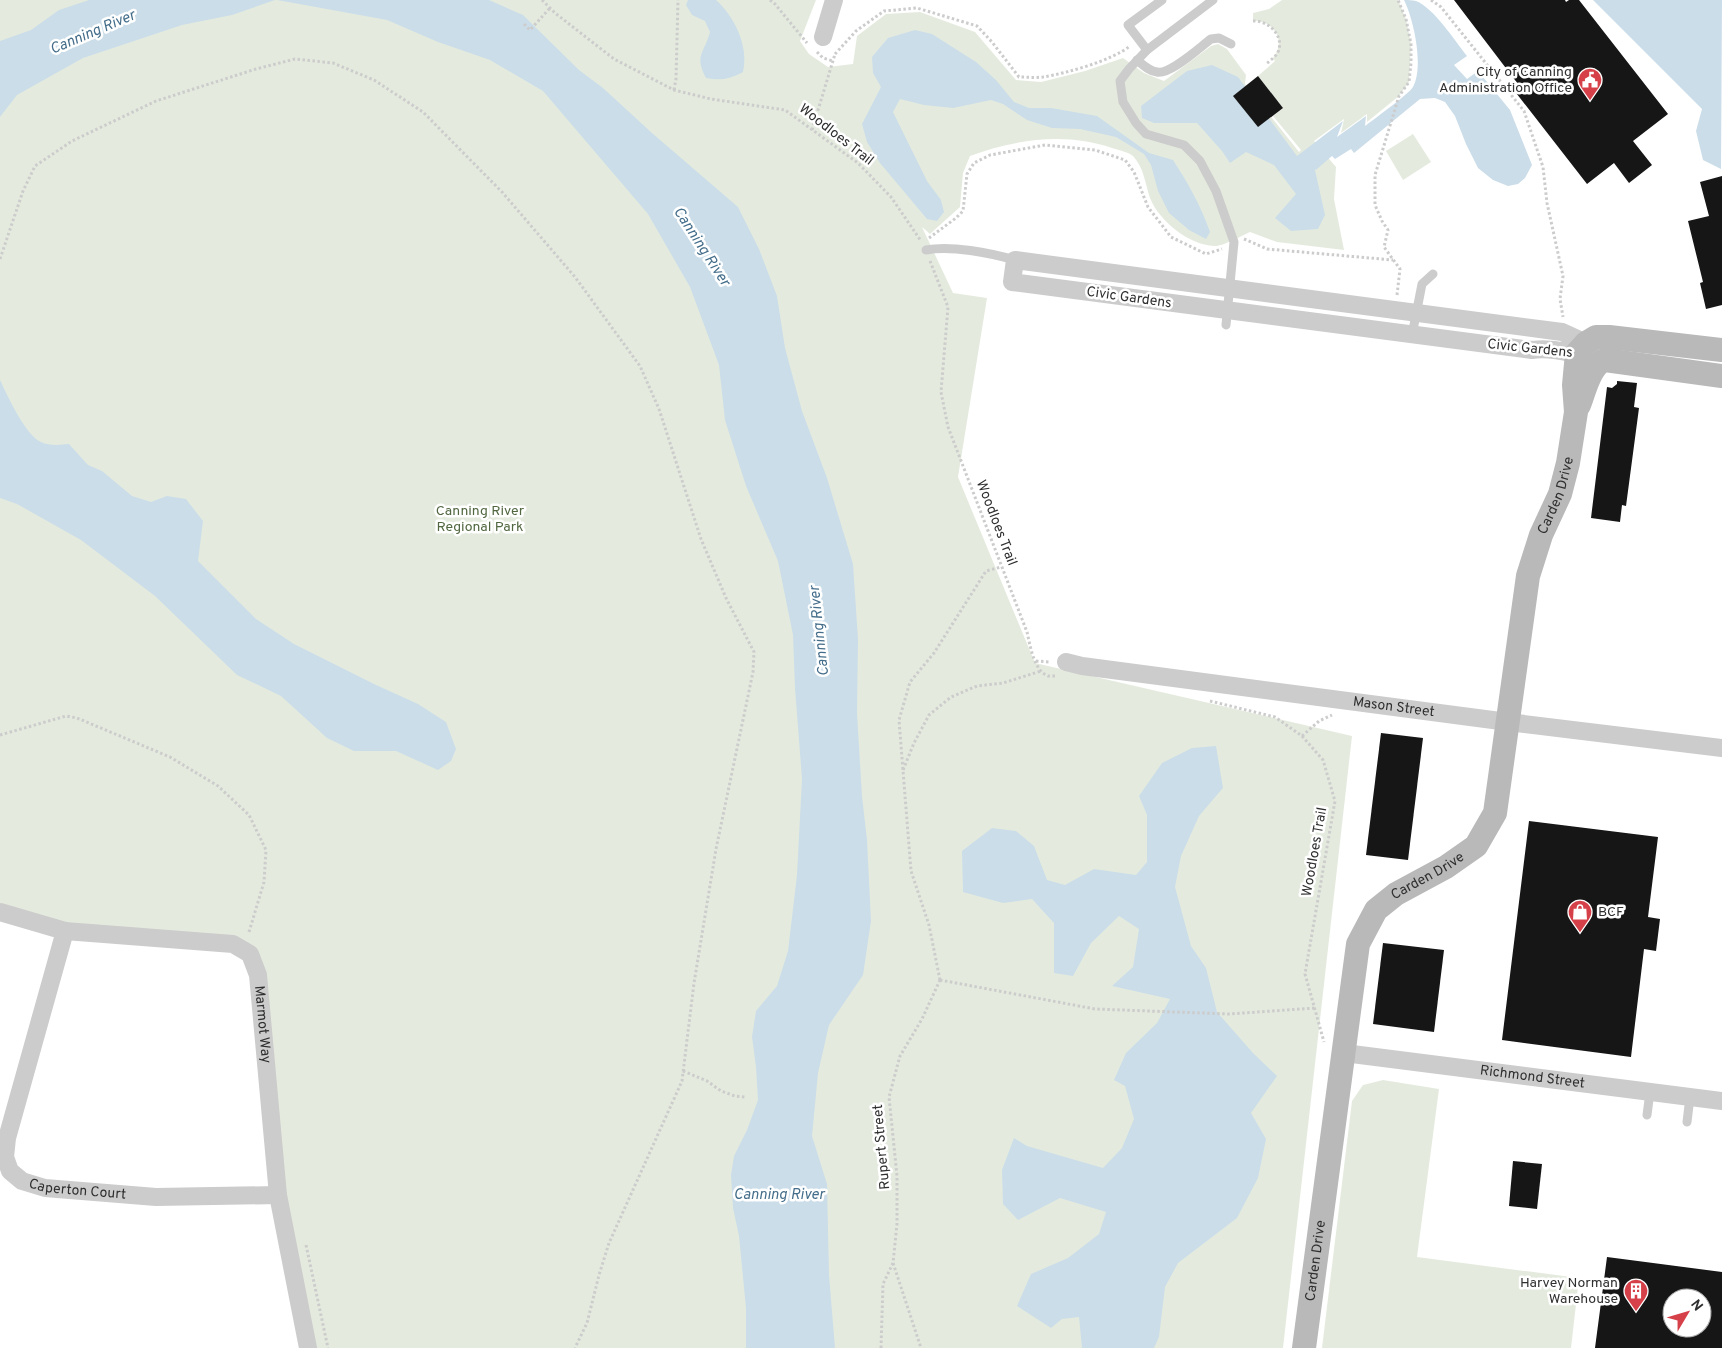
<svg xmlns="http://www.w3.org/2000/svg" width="1722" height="1348" font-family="Overpass,sans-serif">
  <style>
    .green { fill: #e4ebde }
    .water { fill: #cbdde9 }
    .building { fill: #161616; fill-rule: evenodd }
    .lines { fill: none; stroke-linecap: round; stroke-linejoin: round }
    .path { stroke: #ccc; stroke-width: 3; stroke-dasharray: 2.5 2.5; stroke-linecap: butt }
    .lane { stroke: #ccc; stroke-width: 9 }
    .street { stroke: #ccc; stroke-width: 18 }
    .secondary { stroke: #b9b9b9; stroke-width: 24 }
    .labels { text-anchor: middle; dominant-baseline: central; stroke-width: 5; stroke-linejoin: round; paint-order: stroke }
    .poi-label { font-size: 14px; fill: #2f2f2f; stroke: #fff; text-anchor: end }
    .street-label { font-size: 14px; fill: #2f2f2f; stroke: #fff }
    .park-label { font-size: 14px; fill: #516740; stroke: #fff }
    .water-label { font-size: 15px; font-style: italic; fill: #436d8a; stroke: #fff }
  </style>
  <rect width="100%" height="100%" fill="#fff"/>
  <g class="green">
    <path d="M 0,0 L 816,0 L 800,41 L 809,54 L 828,67 L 853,64 L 857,36 L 886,14 L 920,12 L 975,32 L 1016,80 L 1041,82 L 1085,71 L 1123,58 L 1144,73 L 1164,81 L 1211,46 L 1218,44 L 1227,49 L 1246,75 L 1245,84 L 1299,152 L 1301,150 L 1273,116 L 1283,108 L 1258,76 L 1275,61 L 1273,58 C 1287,41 1274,20 1253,21 L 1253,13 L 1269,9 L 1282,0 L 1398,0 L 1406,19 L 1411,44 L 1409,82 L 1399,96 L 1367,122 L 1367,114 L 1341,133 L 1344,119 L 1314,141 L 1336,167 L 1334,199 L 1344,250 L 1277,242 L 1250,232 C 1241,236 1222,247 1214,246 C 1189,245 1159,221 1150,198 C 1145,183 1144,168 1133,156 C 1128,152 1118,150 1112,148 C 1066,132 1016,139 970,156 L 963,173 L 960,207 L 930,234 L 922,227 L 953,293 L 987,298 L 958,477 L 1035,663 L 1352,736 L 1283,1348 L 305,1348 L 251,947 L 101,931 L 0,908 Z"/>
    <path d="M 1413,134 L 1431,162 L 1403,180 L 1386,151 Z"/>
    <path d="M 1383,1080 L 1439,1089 L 1417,1257 L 1579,1278 L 1571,1348 L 1322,1348 L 1352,1101 L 1363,1085 Z"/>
  </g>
  <g class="water">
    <path d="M 89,0 L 275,0 L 232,15 L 182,25 L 83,58 L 17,95 L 0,117 L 0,41 L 31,30 L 59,10 Z"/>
    <path d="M 277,0 L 489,0 L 523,15 L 579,70 L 603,88 L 652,133 L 738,207 L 759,249 L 777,296 L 785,348 L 802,411 L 827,478 L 853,564 L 858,639 L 857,713 L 862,796 L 867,840 L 871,921 L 863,975 L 829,1025 L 818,1073 L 812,1136 L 827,1184 L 829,1275 L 835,1348 L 746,1348 L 746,1308 L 739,1236 L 733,1208 L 731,1175 L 734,1156 L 747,1130 L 758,1100 L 756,1067 L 752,1037 L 756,1011 L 777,986 L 788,951 L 797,875 L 802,779 L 795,688 L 793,635 L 778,561 L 746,486 L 725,420 L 719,365 L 690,287 L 648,214 L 543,91 L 490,60 L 438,42 L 387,20 Z"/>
    <path d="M 688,0 L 716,0 C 735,17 749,47 743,72 C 730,79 720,81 706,78 C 694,55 704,54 710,32 L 705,21 L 692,15 L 686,5 Z"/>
    <path d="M 1404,0 C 1409,0 1412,0 1416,1 C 1434,8 1455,41 1467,56 L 1454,65 L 1467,79 L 1478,71 L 1510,110 L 1532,165 L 1525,178 L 1518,184 L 1508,186 L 1493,180 L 1478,168 L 1466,144 L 1455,116 L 1445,102 L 1435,98 L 1420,99 L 1354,153 L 1351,149 L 1335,159 L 1332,156 L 1317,169 L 1315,170 L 1325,215 L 1318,229 L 1291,231 L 1275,218 L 1296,194 L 1274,165 L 1246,152 L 1230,163 L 1222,151 L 1197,123 L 1154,123 L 1142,118 L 1141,106 L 1187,71 L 1212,65 L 1238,77 L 1297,156 L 1343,121 L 1337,137 L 1366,116 L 1365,126 C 1373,120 1410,93 1413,87 C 1424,67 1414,20 1404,0 Z"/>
    <path d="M 1593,0 L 1722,0 L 1721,169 L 1703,160 L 1696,131 L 1702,109 Z"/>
    <path d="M 915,30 L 932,34 L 976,62 L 996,80 L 1014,102 L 1029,108 L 1051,108 L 1097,116 L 1149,153 L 1173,160 C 1188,183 1201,206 1210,232 L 1206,239 L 1189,230 L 1169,213 L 1158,191 L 1151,165 L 1144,154 L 1116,137 L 1080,129 L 1052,128 L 1027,120 L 1003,104 L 991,100 L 953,108 L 924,105 L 900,99 L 893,112 L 927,181 L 941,200 L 944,212 L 937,221 L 927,219 L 880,163 L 867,142 L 862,124 L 881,87 L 873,73 L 872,57 L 888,38 Z"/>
    <path d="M 0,380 C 7,395 26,436 41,442 C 50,446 59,445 69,444 L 88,465 L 102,471 L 132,496 L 151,502 L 167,496 L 186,499 L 203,521 L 198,561 L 256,619 L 294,644 L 374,684 L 418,704 L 446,722 L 456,749 L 451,761 L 438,770 L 396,751 L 354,751 L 327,738 L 281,696 L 237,675 L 155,596 L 81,540 L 17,504 L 0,498 Z"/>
    <path d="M 1216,746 L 1223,788 L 1199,816 L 1181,856 L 1175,887 L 1191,946 L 1206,968 L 1217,1012 L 1253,1053 L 1277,1076 L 1251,1113 L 1266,1139 L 1258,1178 L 1237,1218 L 1178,1263 L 1165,1287 L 1159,1337 L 1154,1348 L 1082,1348 L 1079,1317 L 1062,1319 L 1051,1328 L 1017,1306 L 1031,1274 L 1068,1258 L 1099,1234 L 1106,1212 L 1060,1198 L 1018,1220 L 1003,1204 L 1002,1170 L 1014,1138 L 1027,1146 L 1103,1168 L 1122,1148 L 1134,1119 L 1125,1086 L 1114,1080 L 1126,1053 L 1157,1023 L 1170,999 L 1112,986 L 1133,967 L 1139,929 L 1119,916 L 1091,943 L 1073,976 L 1054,973 L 1054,923 L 1032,899 L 1003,903 L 963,892 L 962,851 L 992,828 L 1016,831 L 1034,846 L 1047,880 L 1065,885 L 1094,869 L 1136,875 L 1147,862 L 1147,815 L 1139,796 L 1162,763 L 1192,748 Z"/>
  </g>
  <g class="building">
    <path d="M 1454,0 L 1565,0 L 1566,2 L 1569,0 L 1579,0 L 1668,114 L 1633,141 L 1652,165 L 1629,183 L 1614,163 L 1587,184 L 1513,89 L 1518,84 Z"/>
    <path d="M 1258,76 L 1283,108 L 1258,127 L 1233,96 Z"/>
    <path d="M 1722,176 L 1722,305 L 1706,309 L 1700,283 L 1703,282 L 1688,221 L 1709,216 L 1700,182 Z"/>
    <path d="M 1617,381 L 1637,383 L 1634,407 L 1639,408 L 1626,506 L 1622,505 L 1620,522 L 1591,518 L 1607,387 L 1612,388 L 1617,384 Z"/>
    <path d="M 1381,733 L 1423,738 L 1408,860 L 1366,855 Z"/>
    <path d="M 1529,821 L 1658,837 L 1648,917 L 1660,919 L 1656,951 L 1644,949 L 1631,1057 L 1502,1040 Z"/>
    <path d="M 1383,943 L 1444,950 L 1434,1032 L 1373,1024 Z"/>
    <path d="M 1513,1161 L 1542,1164 L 1537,1209 L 1509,1206 Z"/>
    <path d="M 1607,1257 L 1722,1272 L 1722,1348 L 1595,1348 ZM 1672,1298 L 1702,1298 L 1702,1328 L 1672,1328 Z"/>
  </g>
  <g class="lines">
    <g class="path">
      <path d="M 542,0 L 555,13 L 614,59 L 674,90 L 711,99 L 785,110 L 858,163 L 891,197 L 921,241"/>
      <path d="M 770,0 L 775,4 L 807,43"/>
      <path d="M 1431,0 L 1441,7 L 1524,111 L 1543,167 L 1547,203 L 1563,276 L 1560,299 L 1563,317"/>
      <path d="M 1253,21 C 1267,20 1283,34 1279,49 C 1278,55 1271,60 1266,64"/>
      <path d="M 524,24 L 530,30 L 550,8"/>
      <path d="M 817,52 L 823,58 L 833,61"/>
      <path d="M 835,54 L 856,31 L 884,11 L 917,8 L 977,26 L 992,42 L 1019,77 C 1027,77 1035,78 1043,77 C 1067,73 1111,61 1130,46"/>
      <path d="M 674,90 L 676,79 L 678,0"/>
      <path d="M 812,130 L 835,54"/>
      <path d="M 929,238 L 956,218 L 963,211 L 967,174 L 974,163 L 990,155 L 1045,145 L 1095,150 L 1125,160 L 1134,172 L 1148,207 L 1171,237 L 1206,254 L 1222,249"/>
      <path d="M 1244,239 L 1267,249 L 1393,260"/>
      <path d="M 0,259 L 23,191 L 35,166 L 72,141 L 156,101 L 256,69 L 295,59 L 333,63 L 374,80 L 423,112 L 502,192 L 575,277 L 640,366 L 659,409 L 701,539 L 726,598 L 754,652 L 753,672 L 716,849 L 694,983 L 682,1081 L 609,1243 L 599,1275 L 587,1323 L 575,1348"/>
      <path d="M 930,261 L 948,307 L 941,392 L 948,427 L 1027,632 C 1030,645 1034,671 1048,676 C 1051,676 1054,676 1057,676"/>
      <path d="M 1397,295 L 1400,269 L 1384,247 L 1388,230 L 1382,221 L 1375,205 L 1375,175 L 1399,96 L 1409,82 L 1411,63 L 1411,44 L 1406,19 L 1398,0"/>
      <path d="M 1036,661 L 1050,662"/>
      <path d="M 1210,701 L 1275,717 L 1302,736 L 1323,760 L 1335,801 L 1305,974 L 1324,1042"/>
      <path d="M 0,735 L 66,716 L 77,718 L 170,757 L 218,786 L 249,815 L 266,850 L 264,882 L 249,932"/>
      <path d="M 1302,736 L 1319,721 L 1332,715"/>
      <path d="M 903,770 L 914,743 L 929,715 L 951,697 L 977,686 L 1003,683 L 1041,671"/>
      <path d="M 940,980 L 929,925 L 911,871 L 899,720 L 910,682 L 934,653 L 986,571 L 1001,567"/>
      <path d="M 940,980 L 1095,1009 L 1229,1014 L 1315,1008"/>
      <path d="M 683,1071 L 707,1081 L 721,1091 L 735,1096 L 745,1097"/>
      <path d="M 306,1245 L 328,1348"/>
      <path d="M 893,1263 L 921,1348"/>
      <path d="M 881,1348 L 883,1284 L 893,1263 L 897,1224 L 897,1176 L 889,1097 L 900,1056 L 922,1019 L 940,980"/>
    </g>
    <g class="lane">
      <path d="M 1162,0 L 1128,25 L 1147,50 L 1213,0"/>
      <path d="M 1147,50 L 1129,69 L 1120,81 L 1123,102 L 1136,123 L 1146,134 L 1184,145 L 1200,161 L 1216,191 L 1234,242 L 1226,325"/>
      <path d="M 1137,60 C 1143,65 1149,71 1157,72 C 1170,75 1200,47 1211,39 L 1219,38 L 1231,44"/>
      <path d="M 926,250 C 951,245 990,253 1015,260"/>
      <path d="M 1412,335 L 1422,284 L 1433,274"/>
      <path d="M 1647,1115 L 1650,1092"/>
      <path d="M 1687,1122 L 1690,1097"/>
    </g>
    <g class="street">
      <path d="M 823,37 L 834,0"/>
      <path d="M 1015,260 L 1562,332 L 1586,343 L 1599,362 C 1578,354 1555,347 1532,350 L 1012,282 Z"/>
      <path id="s1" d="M 1066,662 L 1082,666 L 1508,722 L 1722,748"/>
      <path id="s2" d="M 0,912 L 65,931 L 233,944 L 250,954 L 258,975 L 278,1195 L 308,1348"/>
      <path id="s3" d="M 65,931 L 7,1138 L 5,1157 L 10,1171 L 22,1181 L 45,1188 L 156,1197 L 278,1195"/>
      <path id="s4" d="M 1344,1053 L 1722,1101"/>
    </g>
    <g class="secondary">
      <path d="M 1579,405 C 1585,391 1589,365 1605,360 L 1722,376"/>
      <path id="s5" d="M 1304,1348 L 1358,944 L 1376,910 L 1396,894 L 1446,867 L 1476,846 L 1495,813 L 1528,576 L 1541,535 L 1560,494 L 1568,463 L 1576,412 L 1574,385 L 1577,353 L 1586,343 L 1596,337 L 1609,337 L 1722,350"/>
    </g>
  </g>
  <defs>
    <symbol id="civic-pin" viewBox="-11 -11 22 30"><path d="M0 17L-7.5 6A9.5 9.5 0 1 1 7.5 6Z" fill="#d64048" stroke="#fff"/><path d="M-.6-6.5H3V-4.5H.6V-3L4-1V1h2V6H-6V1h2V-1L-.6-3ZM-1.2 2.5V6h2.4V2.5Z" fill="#fff"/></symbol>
    <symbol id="shop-pin" viewBox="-11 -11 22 30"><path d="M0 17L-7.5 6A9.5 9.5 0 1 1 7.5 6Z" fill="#d64048" stroke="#fff"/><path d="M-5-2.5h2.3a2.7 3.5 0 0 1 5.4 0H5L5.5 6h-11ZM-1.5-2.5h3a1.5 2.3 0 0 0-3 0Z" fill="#fff"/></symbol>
    <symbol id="building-pin" viewBox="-11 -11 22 30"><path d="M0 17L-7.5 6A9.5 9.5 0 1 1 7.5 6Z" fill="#d64048" stroke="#fff"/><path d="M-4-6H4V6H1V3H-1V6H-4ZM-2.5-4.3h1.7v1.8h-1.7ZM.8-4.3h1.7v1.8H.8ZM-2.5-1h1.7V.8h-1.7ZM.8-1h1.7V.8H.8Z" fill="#fff"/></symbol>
  </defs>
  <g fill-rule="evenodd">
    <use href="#civic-pin" x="1576" y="66" width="28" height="38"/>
    <use href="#shop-pin" x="1566" y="898" width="28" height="38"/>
    <use href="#building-pin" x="1622" y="1277" width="28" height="38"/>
  </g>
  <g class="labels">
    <g class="poi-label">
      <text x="1572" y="72">City of Canning<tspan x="1572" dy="16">Administration Office</tspan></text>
      <text x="1598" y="912" text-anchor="start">BCF</text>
      <text x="1618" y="1283">Harvey Norman<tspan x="1618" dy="16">Warehouse</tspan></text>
    </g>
    <g class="street-label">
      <text transform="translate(836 135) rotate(38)">Woodloes Trail</text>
      <text transform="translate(1129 298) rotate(8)">Civic Gardens</text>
      <text transform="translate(1530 349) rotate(6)">Civic Gardens</text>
      <text stroke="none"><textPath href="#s5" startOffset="928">Carden Drive</textPath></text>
      <text transform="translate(996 523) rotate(69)">Woodloes Trail</text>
      <text stroke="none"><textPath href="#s1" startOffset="331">Mason Street</textPath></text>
      <text transform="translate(1315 852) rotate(-80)">Woodloes Trail</text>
      <text stroke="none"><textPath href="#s5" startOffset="508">Carden Drive</textPath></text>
      <text stroke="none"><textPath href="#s2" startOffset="328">Marmot Way</textPath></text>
      <text stroke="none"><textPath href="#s4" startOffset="190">Richmond Street</textPath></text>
      <text transform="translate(882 1147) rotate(-95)">Rupert Street</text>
      <text stroke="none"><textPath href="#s3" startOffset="321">Caperton Court</textPath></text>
      <text stroke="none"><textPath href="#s5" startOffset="88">Carden Drive</textPath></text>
    </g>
    <g class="park-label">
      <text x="480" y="511">Canning River<tspan x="480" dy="16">Regional Park</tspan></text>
    </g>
    <g class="water-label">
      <text transform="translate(93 33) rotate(-23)">Canning River</text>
      <text transform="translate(701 247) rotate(57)">Canning River</text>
      <text transform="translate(820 631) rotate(-96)">Canning River</text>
      <text x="779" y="1195">Canning River</text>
    </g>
  </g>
  <g transform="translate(1687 1313) rotate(52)"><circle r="24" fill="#ffffff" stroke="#acacac"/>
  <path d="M0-4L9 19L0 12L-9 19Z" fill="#d64048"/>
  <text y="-8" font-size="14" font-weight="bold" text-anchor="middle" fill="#2f2f2f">N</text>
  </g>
</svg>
